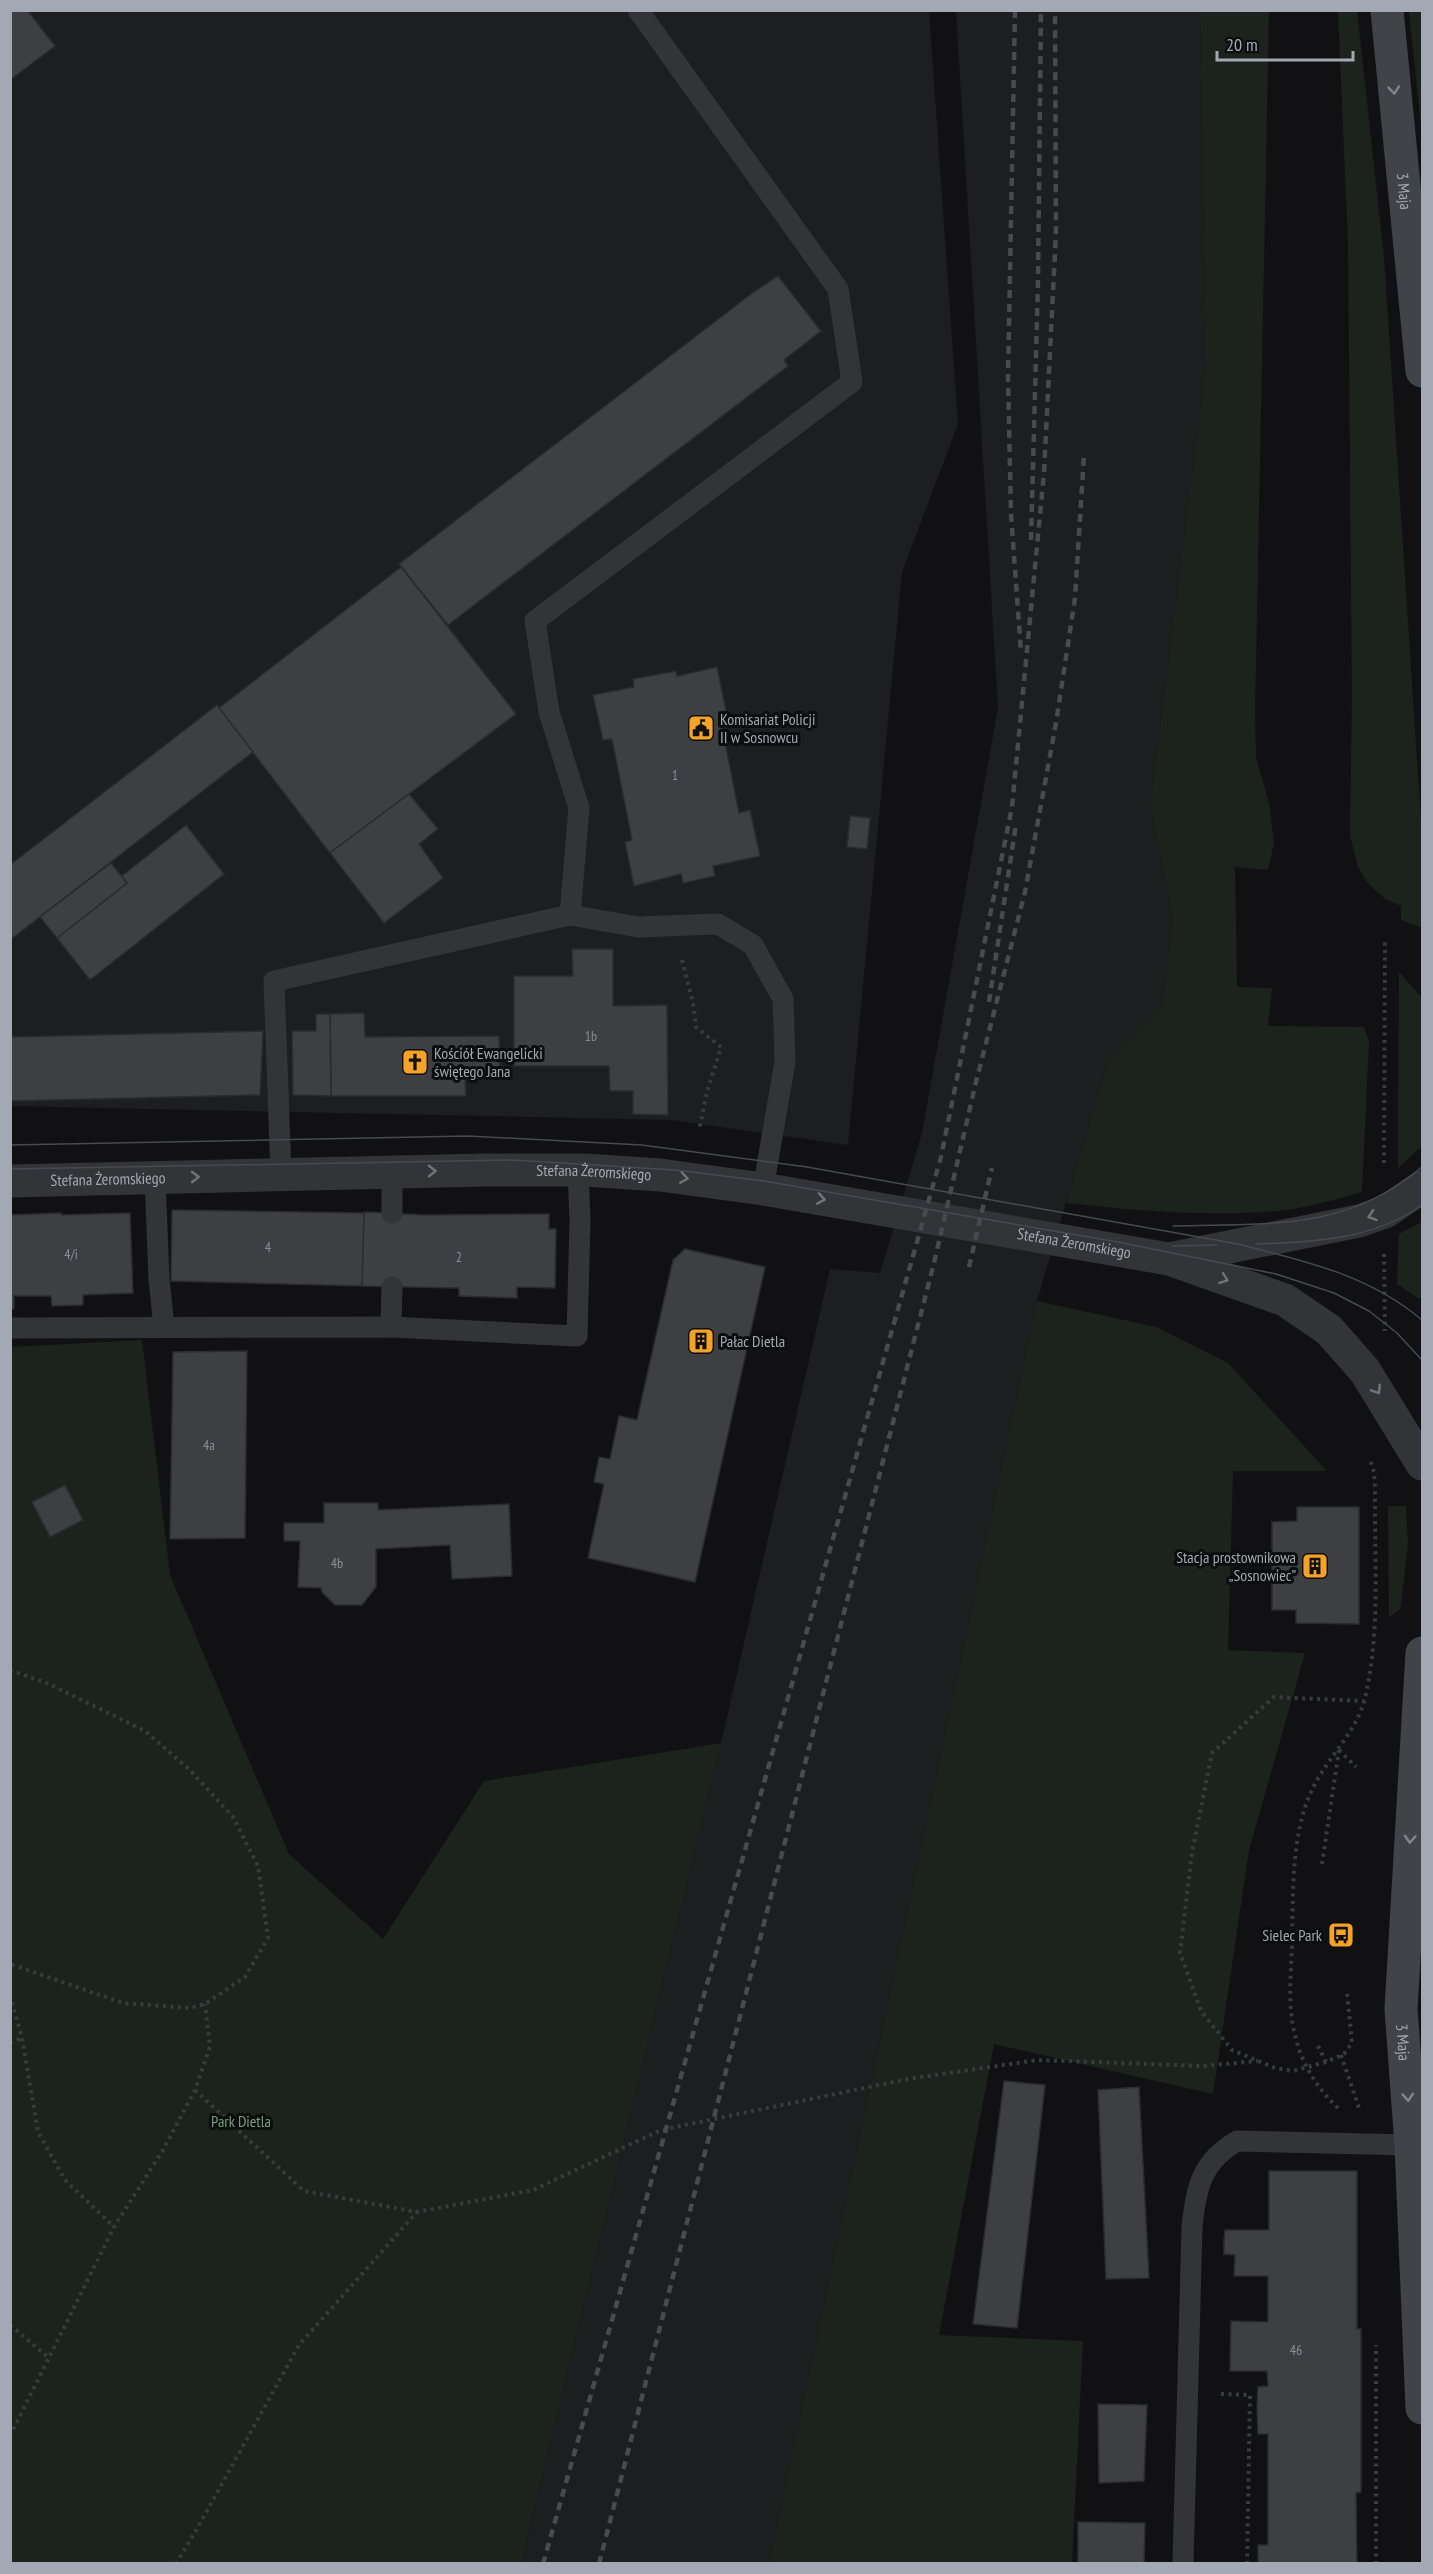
<svg xmlns="http://www.w3.org/2000/svg" width="1433" height="2574" font-family="'PT Sans Narrow',sans-serif">
  <style>
    .built { fill: #1d1e20 }
    .green { fill: #1c231c }
    .building { fill: #3d3f43; stroke: #2b2c2f; stroke-width: 1.5 }
    .lines { fill: none; stroke-linecap: round; stroke-linejoin: round }
    .path { stroke: #383b3f; stroke-width: 4; stroke-dasharray: 3 4.5; stroke-linecap: butt }
    .lane { stroke: #323438; stroke-width: 21 }
    .street { stroke: #323438; stroke-width: 33 }
    .secondary { stroke: #404348; stroke-width: 33 }
    .tram { stroke: #474a4f; stroke-width: 1.5 }
    .rail { stroke: #474a4f; stroke-width: 4.5; stroke-dasharray: 8 6; stroke-linecap: butt }
    .oneway { stroke: #80858e }
    .oneway2 { stroke: #70747c }
    .labels { text-anchor: middle; dominant-baseline: central; stroke-width: 6; stroke-linejoin: round; paint-order: stroke }
    .number-label { font-size: 14px; fill: #898e98 }
    .street-label { font-size: 16px; fill: #a2a9b4; stroke: #0c0d0e }
    .poi-label { font-size: 16px; fill: #a2a9b4; stroke: #0c0d0e; text-anchor: start }
    .park-label { font-size: 16px; fill: #799f79; stroke: #0c0d0e }
  </style>
  <rect width="100%" height="100%" fill="#111113"/>
  <g class="built">
    <path d="M 11,11 L 929,11 L 958,424 L 902,572 L 848,1145 L 671,1120 L 11,1106 Z"/>
    <path d="M 956,11 L 1200,11 L 1206,364 L 1150,807 L 1173,918 L 1162,1006 L 1108,1060 L 1037,1301 L 769,2563 L 521,2564 L 721,1743 L 830,1269 L 880,1273 L 922,1133 L 998,708 Z"/>
  </g>
  <g class="green">
    <path d="M 1200,11 L 1269,11 L 1255,711 L 1256,757 L 1269,803 L 1274,843 L 1268,870 L 1235,867 L 1237,987 L 1272,988 L 1268,1026 L 1364,1027 L 1369,1041 L 1362,1192 C 1330,1201 1297,1211 1263,1212 C 1196,1216 1133,1210 1066,1203 L 1108,1060 L 1162,1006 L 1173,918 L 1150,807 L 1206,364 Z"/>
    <path d="M 1338,11 L 1357,11 L 1384,257 L 1422,836 L 1422,925 L 1419,927 L 1401,920 L 1401,906 L 1385,899 L 1367,882 L 1358,867 L 1350,836 L 1352,696 L 1348,244 Z"/>
    <path d="M 1409,11 L 1422,11 L 1422,137 L 1421,126 Z"/>
    <path d="M 1399,972 L 1422,998 L 1422,1146 L 1398,1168 Z"/>
    <path d="M 1422,1222 L 1422,1297 L 1418,1298 L 1397,1284 L 1399,1234 Z"/>
    <path d="M 1037,1301 L 1156,1327 L 1228,1363 L 1327,1471 L 1233,1471 L 1228,1650 L 1305,1653 L 1249,1850 L 1213,2094 L 994,2044 L 939,2335 L 1083,2341 L 1072,2563 L 769,2563 Z"/>
    <path d="M 142,1340 L 170,1575 L 289,1854 L 383,1939 L 484,1781 L 721,1743 L 521,2563 L 11,2564 L 11,1347 Z"/>
    <path d="M 1388,1506 L 1406,1506 L 1408,1544 L 1401,1605 L 1400,1609 L 1389,1618 Z"/>
  </g>
  <g class="building">
    <path d="M 10,10 L 27,10 L 55,46 L 10,80 Z"/>
    <path d="M 778,276 L 821,331 L 784,360 L 788,366 L 448,625 L 399,564 L 751,294 Z"/>
    <path d="M 401,567 L 516,714 L 330,853 L 219,708 Z"/>
    <path d="M 717,667 L 726,711 L 719,712 L 739,813 L 750,810 L 760,856 L 713,866 L 715,876 L 683,883 L 681,874 L 634,886 L 625,842 L 632,840 L 612,739 L 603,740 L 593,695 L 634,687 L 633,679 L 676,671 L 677,676 Z"/>
    <path d="M 217,705 L 253,752 L 10,940 L 10,865 Z"/>
    <path d="M 409,794 L 438,829 L 419,844 L 443,878 L 384,923 L 330,853 Z"/>
    <path d="M 850,816 L 870,818 L 867,849 L 847,847 Z"/>
    <path d="M 186,825 L 224,874 L 90,980 L 57,938 L 127,883 L 122,876 Z"/>
    <path d="M 111,863 L 127,883 L 57,938 L 40,917 Z"/>
    <path d="M 572,949 L 613,949 L 613,1006 L 667,1005 L 668,1115 L 633,1114 L 633,1091 L 610,1091 L 609,1066 L 514,1066 L 514,976 L 573,976 Z"/>
    <path d="M 364,1013 L 365,1037 L 499,1036 L 500,1076 L 465,1078 L 466,1096 L 331,1096 L 330,1014 Z"/>
    <path d="M 316,1014 L 330,1014 L 331,1096 L 293,1095 L 292,1031 L 316,1031 Z"/>
    <path d="M 263,1031 L 260,1095 L 10,1101 L 10,1037 Z"/>
    <path d="M 172,1210 L 364,1213 L 364,1286 L 171,1281 Z"/>
    <path d="M 364,1212 L 423,1215 L 549,1214 L 549,1229 L 556,1229 L 555,1288 L 517,1287 L 517,1298 L 459,1296 L 459,1288 L 362,1286 Z"/>
    <path d="M 61,1213 L 62,1215 L 130,1213 L 133,1293 L 83,1295 L 83,1305 L 52,1306 L 51,1296 L 14,1296 L 14,1309 L 10,1309 L 10,1215 Z"/>
    <path d="M 685,1249 L 765,1267 L 695,1582 L 588,1558 L 604,1484 L 594,1482 L 599,1457 L 610,1459 L 619,1416 L 637,1420 L 673,1260 Z"/>
    <path d="M 247,1351 L 245,1538 L 170,1539 L 173,1352 Z"/>
    <path d="M 65,1485 L 83,1520 L 50,1537 L 32,1502 Z"/>
    <path d="M 324,1503 L 378,1503 L 378,1510 L 509,1504 L 512,1576 L 452,1579 L 450,1545 L 376,1549 L 376,1587 L 362,1605 L 335,1605 L 322,1592 L 321,1588 L 298,1587 L 300,1541 L 284,1541 L 284,1523 L 324,1523 Z"/>
    <path d="M 1297,1507 L 1359,1507 L 1359,1624 L 1296,1623 L 1296,1610 L 1272,1610 L 1272,1522 L 1297,1521 Z"/>
    <path d="M 1004,2081 L 1045,2085 L 1017,2328 L 973,2324 Z"/>
    <path d="M 1139,2087 L 1149,2278 L 1106,2279 L 1098,2090 Z"/>
    <path d="M 1269,2171 L 1357,2171 L 1357,2329 L 1361,2329 L 1361,2492 L 1356,2493 L 1357,2564 L 1258,2564 L 1258,2545 L 1268,2545 L 1268,2434 L 1258,2434 L 1257,2408 L 1258,2387 L 1268,2386 L 1267,2371 L 1230,2371 L 1231,2321 L 1268,2322 L 1268,2276 L 1234,2276 L 1235,2255 L 1224,2254 L 1224,2240 L 1225,2230 L 1269,2230 Z"/>
    <path d="M 1098,2404 L 1147,2405 L 1144,2481 L 1099,2483 Z"/>
    <path d="M 1078,2522 L 1145,2523 L 1144,2564 L 1078,2564 Z"/>
  </g>
  <g class="lines">
    <g class="path">
      <path d="M 682,960 L 693,1003 L 696,1027 L 721,1047 L 707,1092 L 699,1131"/>
      <path d="M 1384,1163 L 1385,942"/>
      <path d="M 1384,1254 L 1385,1331"/>
      <path d="M 10,1670 L 49,1684 L 145,1731 L 190,1770 L 233,1817 L 258,1866 L 268,1938 L 245,1977 L 205,2004 L 189,2008 L 123,2003 L 10,1964"/>
      <path d="M 1339,1750 L 1356,1767"/>
      <path d="M 1322,1864 L 1339,1750"/>
      <path d="M 10,1995 L 22,2038 L 38,2132 L 65,2180 L 114,2227"/>
      <path d="M 10,2043 L 22,2038"/>
      <path d="M 1318,2046 L 1326,2062 L 1344,2054 L 1352,2043 L 1347,1993"/>
      <path d="M 1341,2055 L 1360,2111"/>
      <path d="M 1326,2062 L 1293,2071 L 1275,2068 L 1232,2050 L 1201,2011 L 1180,1953 L 1192,1852 L 1212,1753 L 1274,1697 L 1364,1701"/>
      <path d="M 195,2090 L 304,2191 L 417,2212 L 533,2190 L 661,2130 L 908,2079 L 1038,2060 L 1203,2066 L 1258,2061"/>
      <path d="M 1338,2108 C 1318,2089 1303,2066 1296,2039 C 1287,2008 1291,1975 1292,1944 C 1293,1897 1291,1835 1311,1792 C 1326,1758 1356,1734 1365,1698 C 1381,1630 1374,1558 1375,1489 L 1374,1472 L 1370,1460"/>
      <path d="M 10,2325 L 49,2358"/>
      <path d="M 1221,2394 L 1250,2395 L 1247,2564"/>
      <path d="M 10,2436 L 114,2227 L 163,2150 L 195,2090 L 210,2047 L 205,2004"/>
      <path d="M 176,2564 L 198,2527 L 299,2345 L 417,2212"/>
      <path d="M 1376,2564 L 1376,2345"/>
    </g>
    <g class="lane">
      <path d="M 570,915 L 579,808 L 549,712 L 535,621 L 852,382 L 838,289 L 638,10"/>
      <path d="M 281,1175 L 274,981 L 570,915 L 638,927 L 718,924 L 753,945 L 783,999 L 785,1062 L 763,1189"/>
      <path d="M 155,1178 L 159,1279 L 164,1327"/>
      <path d="M 392,1213 L 392,1172"/>
      <path d="M 391,1327 L 392,1287"/>
      <path d="M 10,1328 L 391,1327 L 577,1336 L 580,1221 L 578,1170"/>
      <path d="M 1183,2564 L 1192,2227 C 1196,2188 1201,2162 1237,2141 L 1411,2145"/>
    </g>
    <g class="street">
      <path id="s1" d="M 10,1181 L 485,1170 L 584,1170 L 660,1175 L 763,1189 L 1169,1259 L 1285,1300 L 1329,1330 L 1365,1371 L 1422,1464"/>
      <path d="M 1169,1259 L 1359,1221 L 1385,1212 L 1422,1187"/>
    </g>
    <g class="secondary">
      <path id="s2" d="M 1387,10 L 1422,371"/>
      <path id="s3" d="M 1422,1653 L 1401,2009 L 1411,2145 L 1422,2408"/>
    </g>
    <g class="tram">
      <path d="M 10,1145 L 468,1136 L 642,1145 L 807,1167 L 1238,1244 C 1305,1261 1369,1275 1422,1320"/>
      <path d="M 10,1169 L 512,1160 L 675,1170 L 764,1181 L 1118,1242 L 1276,1274 L 1334,1293 L 1369,1311 L 1397,1333 L 1422,1360"/>
      <path d="M 1173,1226 C 1267,1223 1346,1232 1422,1167"/>
      <path d="M 1256,1244 C 1314,1242 1373,1240 1422,1205"/>
      <path d="M 1172,1246 L 1217,1245"/>
    </g>
    <g class="rail">
      <path d="M 1015,10 L 1008,378 L 1011,514 L 1021,652"/>
      <path d="M 1031,540 L 1038,281 L 1041,10"/>
      <path d="M 989,1002 L 1016,824"/>
      <path d="M 969,1267 L 992,1168"/>
      <path d="M 543,2564 L 941,1157 L 1012,807 L 1044,473 L 1056,232 L 1055,10"/>
      <path d="M 599,2564 L 934,1263 L 976,1082 L 1025,892 L 1056,723 L 1075,598 L 1084,455"/>
    </g>
  </g>
  <defs><path id="oneway-chevron" d="M-2-3.5L2.5 0L-2 3.5" fill="none" stroke-width="1.6" stroke-linecap="round" stroke-linejoin="round" transform="scale(1.5)"/></defs>
  <g class="oneway">
    <use href="#oneway-chevron" transform="translate(1394 90) rotate(84)"/>
    <use href="#oneway-chevron" transform="translate(1410 1839) rotate(94)"/>
    <use href="#oneway-chevron" transform="translate(1408 2097) rotate(86)"/>
  </g>
  <g class="oneway2">
    <use href="#oneway-chevron" transform="translate(432 1171) rotate(-1)"/>
    <use href="#oneway-chevron" transform="translate(195 1177) rotate(-1)"/>
    <use href="#oneway-chevron" transform="translate(684 1178) rotate(8)"/>
    <use href="#oneway-chevron" transform="translate(821 1199) rotate(10)"/>
    <use href="#oneway-chevron" transform="translate(1372 1216) rotate(161)"/>
    <use href="#oneway-chevron" transform="translate(1224 1279) rotate(20)"/>
    <use href="#oneway-chevron" transform="translate(1377 1390) rotate(57)"/>
  </g>
  <defs>
    <symbol id="civic-square" viewBox="-11 -11 22 22"><rect x="-9" y="-9" width="18" height="18" rx="4" fill="#f4a328" stroke="#0c0d0e"/><path d="M-.6-6.5H3V-4.5H.6V-3L4-1V1h2V6H-6V1h2V-1L-.6-3ZM-1.2 2.5V6h2.4V2.5Z" fill="#111"/></symbol>
    <symbol id="church-square" viewBox="-11 -11 22 22"><rect x="-9" y="-9" width="18" height="18" rx="4" fill="#f4a328" stroke="#0c0d0e"/><path d="M-1.2-6h2.4v3.5h3.3v2.4h-3.3V6h-2.4V-.1h-3.3v-2.4h3.3Z" fill="#111"/></symbol>
    <symbol id="building-square" viewBox="-11 -11 22 22"><rect x="-9" y="-9" width="18" height="18" rx="4" fill="#f4a328" stroke="#0c0d0e"/><path d="M-4-6H4V6H1V3H-1V6H-4ZM-2.5-4.3h1.7v1.8h-1.7ZM.8-4.3h1.7v1.8H.8ZM-2.5-1h1.7V.8h-1.7ZM.8-1h1.7V.8H.8Z" fill="#111"/></symbol>
    <symbol id="bus-square" viewBox="-11 -11 22 22"><rect x="-9" y="-9" width="18" height="18" rx="4" fill="#f4a328" stroke="#0c0d0e"/><path d="M-5-6H5V4H4V6H2V4H-2V6H-4V4H-5ZM-3.5-4V0h7V-4ZM-3.5 1.2v1.5H-2V1.2ZM2 1.2v1.5H3.5V1.2Z" fill="#111"/></symbol>
  </defs>
  <g fill-rule="evenodd">
    <use href="#civic-square" x="686" y="713" width="30" height="30"/>
    <use href="#church-square" x="400" y="1047" width="30" height="30"/>
    <use href="#building-square" x="686" y="1326" width="30" height="30"/>
    <use href="#building-square" x="1300" y="1551" width="30" height="30"/>
    <use href="#bus-square" x="1326" y="1920" width="30" height="30"/>
  </g>
  <g class="labels">
    <g class="number-label">
      <text x="675" y="775">1</text>
      <text x="591" y="1036">1b</text>
      <text x="268" y="1247">4</text>
      <text x="71" y="1254">4/i</text>
      <text x="459" y="1257">2</text>
      <text x="209" y="1445">4a</text>
      <text x="337" y="1563">4b</text>
      <text x="1296" y="2350">46</text>
    </g>
    <g class="street-label">
      <text stroke="none"><textPath href="#s2" startOffset="182">3 Maja</textPath></text>
      <text stroke="none"><textPath href="#s1" startOffset="584">Stefana Żeromskiego</textPath></text>
      <text stroke="none"><textPath href="#s1" startOffset="98">Stefana Żeromskiego</textPath></text>
      <text stroke="none"><textPath href="#s1" startOffset="1070">Stefana Żeromskiego</textPath></text>
      <text stroke="none"><textPath href="#s3" startOffset="390">3 Maja</textPath></text>
    </g>
    <g class="poi-label">
      <text x="720" y="719">Komisariat Policji<tspan x="720" dy="18">II w Sosnowcu</tspan></text>
      <text x="434" y="1053">Kościół Ewangelicki<tspan x="434" dy="18">świętego Jana</tspan></text>
      <text x="720" y="1341">Pałac Dietla</text>
      <text x="1296" y="1557" text-anchor="end">Stacja prostownikowa<tspan x="1296" dy="18">„Sosnowiec”</tspan></text>
      <text x="1322" y="1935" text-anchor="end">Sielec Park</text>
    </g>
    <g class="park-label">
      <text x="241" y="2121">Park Dietla</text>
    </g>
  </g>
  <rect width="1433" height="2574" fill="none" stroke="#a2a9b4" stroke-width="24"/>
  <path d="M1217 51v9h136v-9" fill="none" stroke="#a2a9b4" stroke-width="3"/>
  <text x="1226" y="51" font-size="18" fill="#a2a9b4" stroke="#0c0d0e" stroke-width="4.5" paint-order="stroke">20 m</text>
</svg>
